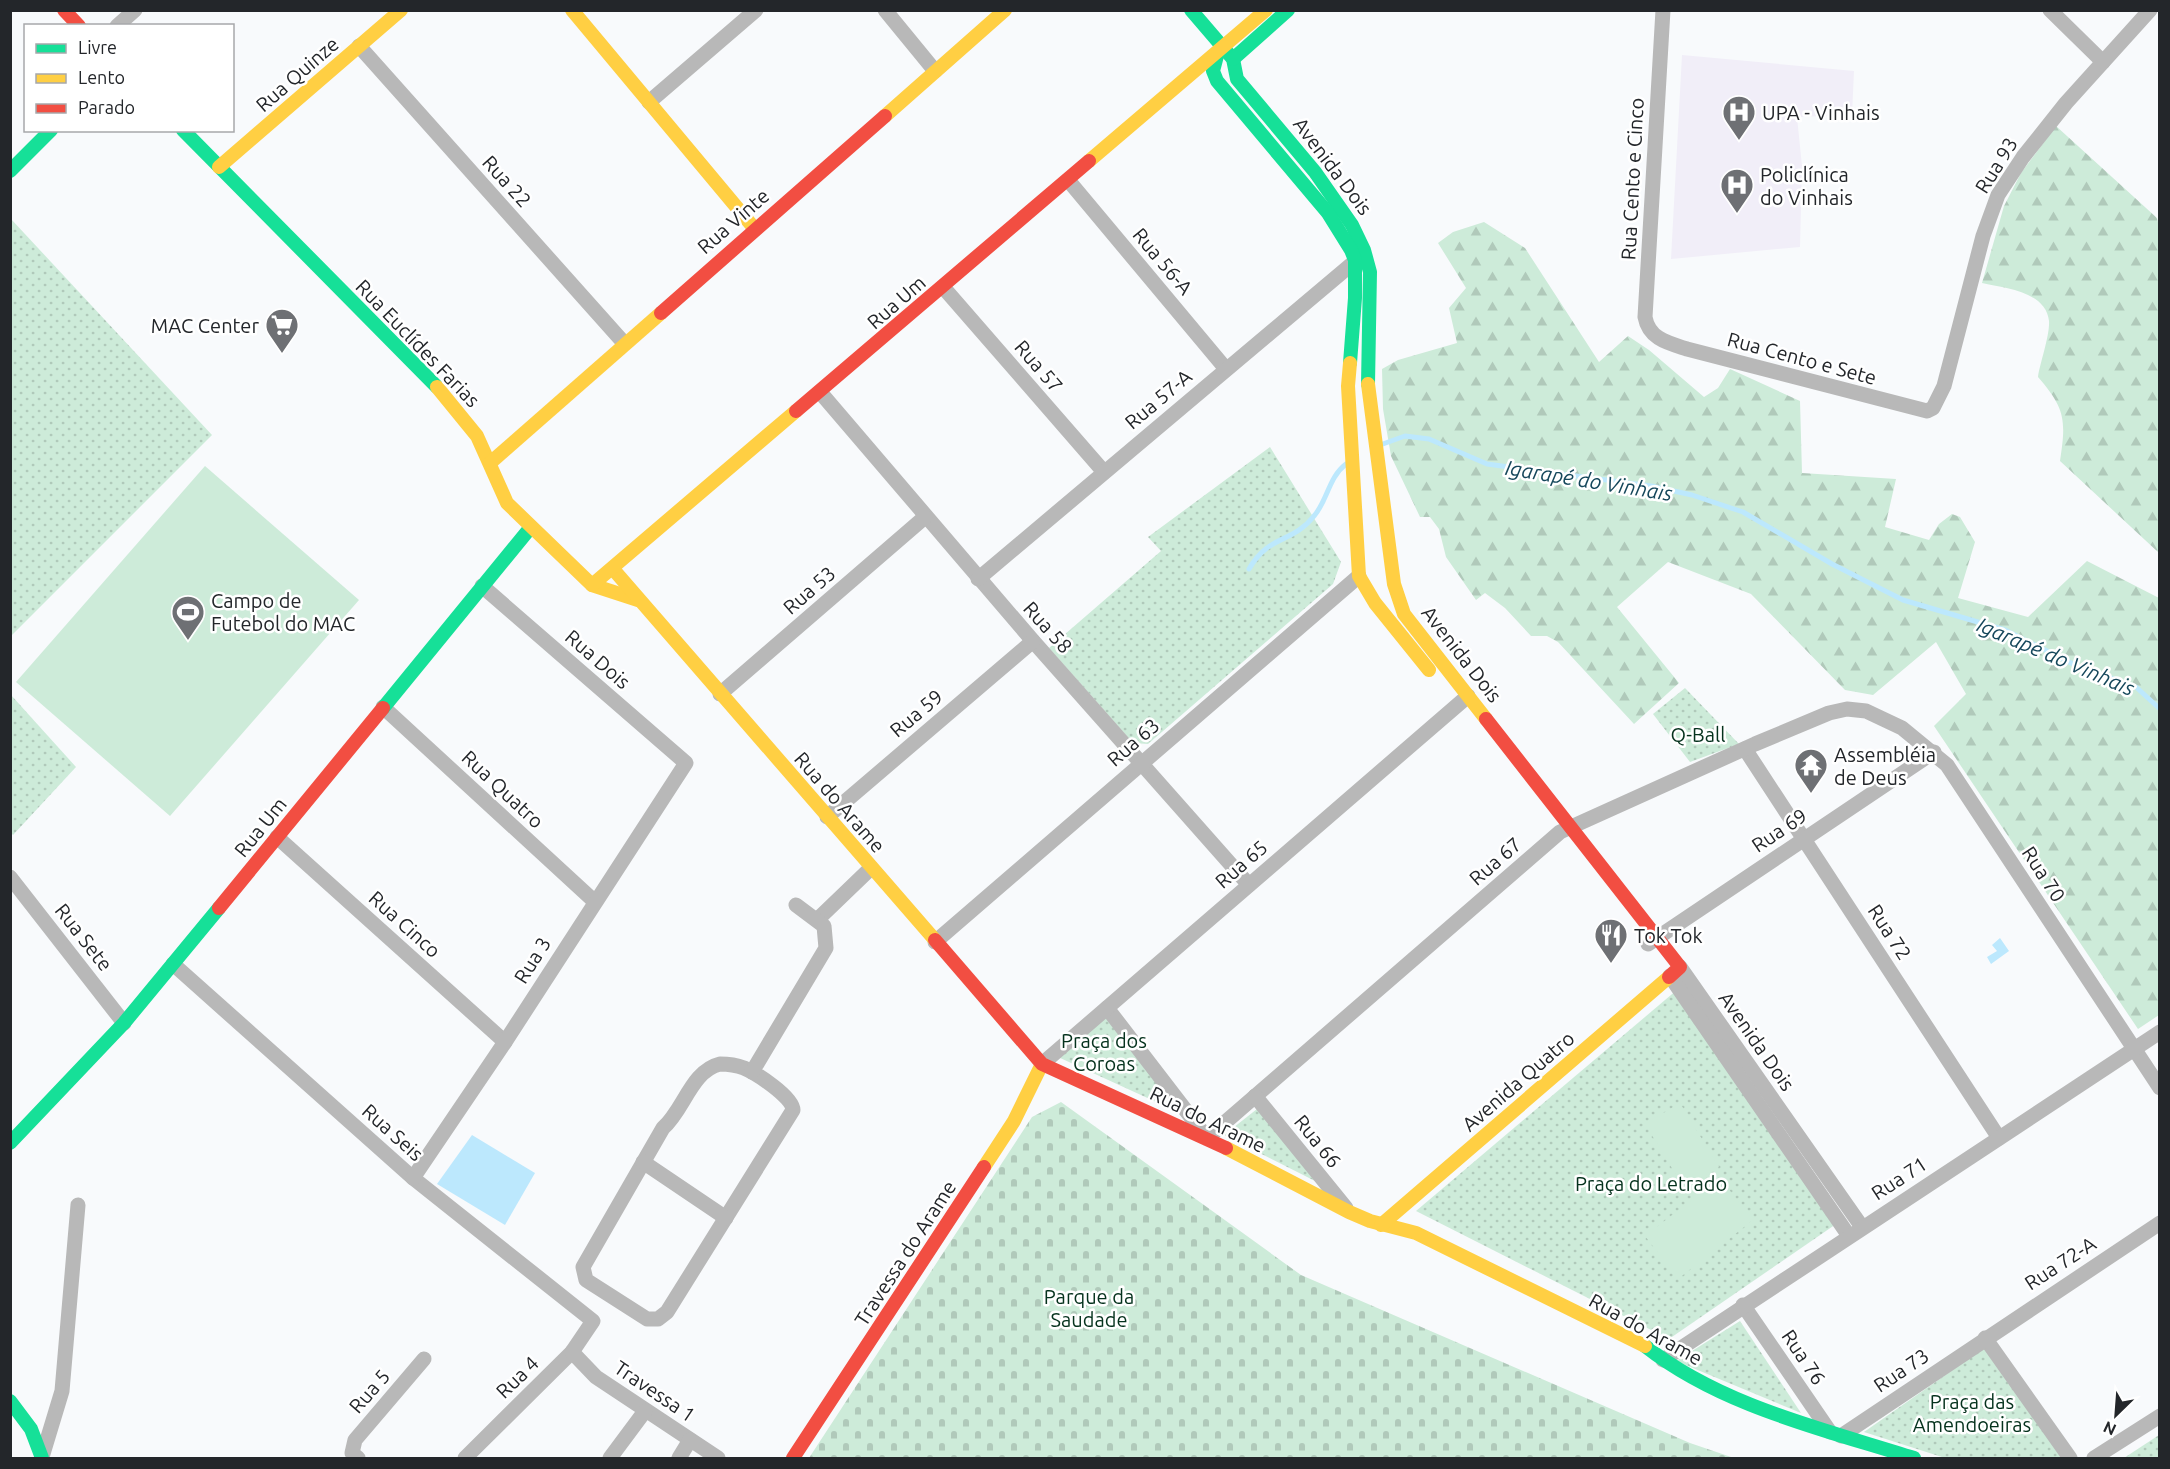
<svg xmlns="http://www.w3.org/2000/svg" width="2170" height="1469" font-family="Ubuntu,sans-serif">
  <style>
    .medical { fill: #f1eef8 }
    .green { fill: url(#green-dots) }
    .forest { fill: url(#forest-firs) }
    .cemetery { fill: url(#cemetery-stones) }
    .pitch { fill: #cdebd9 }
    .water { fill: #bce8fd }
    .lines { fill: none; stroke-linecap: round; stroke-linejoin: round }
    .stream { stroke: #bce8fd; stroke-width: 5 }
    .street { stroke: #b8b8b8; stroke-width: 15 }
    .fast { stroke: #16e098; stroke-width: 14 }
    .slow { stroke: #ffcf43; stroke-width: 14 }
    .jam { stroke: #f24e42; stroke-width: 14 }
    .labels { text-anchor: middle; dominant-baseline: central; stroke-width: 5; stroke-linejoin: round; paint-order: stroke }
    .street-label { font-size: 20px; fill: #23262a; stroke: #fff }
    .poi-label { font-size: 20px; fill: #23262a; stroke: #fff; text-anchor: start }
    .park-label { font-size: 20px; fill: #05321d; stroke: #fff }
    .water-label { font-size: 21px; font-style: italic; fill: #15475b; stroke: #fff }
  </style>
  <defs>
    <pattern id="green-dots" width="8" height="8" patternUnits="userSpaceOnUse" patternTransform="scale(1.5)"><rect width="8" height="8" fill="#cdebd9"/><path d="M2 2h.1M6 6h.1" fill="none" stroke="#b0c9ba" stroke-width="1.8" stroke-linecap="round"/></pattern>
    <pattern id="forest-firs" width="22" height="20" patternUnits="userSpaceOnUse" patternTransform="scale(1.5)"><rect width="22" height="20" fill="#cdebd9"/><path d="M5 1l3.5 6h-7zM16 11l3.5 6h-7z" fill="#b0c9ba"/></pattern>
    <pattern id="cemetery-stones" width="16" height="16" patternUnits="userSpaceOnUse" patternTransform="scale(1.5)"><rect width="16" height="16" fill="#cdebd9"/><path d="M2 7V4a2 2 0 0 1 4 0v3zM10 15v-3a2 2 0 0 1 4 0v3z" fill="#b0c9ba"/></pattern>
  </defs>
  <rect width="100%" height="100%" fill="#f8fafc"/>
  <path class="medical" d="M 1682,55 L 1854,71 L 1852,115 L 1797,117 L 1802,166 L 1800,247 L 1671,259 Z"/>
  <g class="green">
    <path d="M 11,219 L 212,435 L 11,636 Z"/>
    <path d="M 1270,447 L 1341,562 L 1333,584 L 1148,744 L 1133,743 L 1049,648 L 1161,551 L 1148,537 Z"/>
    <path d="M 1685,688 L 1739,744 L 1690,762 L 1653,714 Z"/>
    <path d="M 11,695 L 76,767 L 13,835 L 10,832 Z"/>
    <path d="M 1678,989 L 1839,1222 L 1669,1339 L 1416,1211 Z"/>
    <path d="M 1107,1016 L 1178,1112 L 1058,1057 Z"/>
    <path d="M 1257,1109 L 1323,1185 L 1224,1135 Z"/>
    <path d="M 1740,1321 L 1801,1413 L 1676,1361 Z"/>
    <path d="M 1984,1348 L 2062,1458 L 1945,1458 L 1864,1432 Z"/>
    <path d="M 2159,1435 L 2159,1458 L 2124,1458 Z"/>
  </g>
  <g class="forest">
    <path d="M 2056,126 L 2157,218 L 2160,231 L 2159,553 L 2060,461 C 2066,421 2066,409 2038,377 C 2040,363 2050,335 2049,321 C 2046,291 2004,288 1982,283 L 2004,206 L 2021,173 Z"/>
    <path d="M 1484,222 L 1525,248 L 1599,362 L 1628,336 L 1649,350 L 1704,397 L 1718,388 L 1730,369 L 1800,401 L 1802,473 L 1896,479 L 1885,527 L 1929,540 L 1939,524 L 1952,514 L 1960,517 L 1975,542 L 1958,598 L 2028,617 L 2087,561 L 2159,598 L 2159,1015 L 2138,1029 L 1934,726 L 1966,694 L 1936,642 L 1873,695 L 1845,690 L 1751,594 L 1668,562 L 1617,607 L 1679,683 L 1634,724 L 1558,642 L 1547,636 L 1531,636 L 1505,608 L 1485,593 L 1476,600 L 1446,557 L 1439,529 L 1430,517 L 1420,517 L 1391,456 L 1383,409 L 1382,369 L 1398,360 L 1457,343 L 1449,308 L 1466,288 L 1438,243 L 1453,232 Z"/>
  </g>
  <path class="cemetery" d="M 1061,1102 L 1301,1275 L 1690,1443 L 1734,1458 L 809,1458 L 1032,1117 Z"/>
  <g class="pitch">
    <path d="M 205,466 L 359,600 L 170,816 L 16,682 Z"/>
    <path d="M 1680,1103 L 1719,1167 L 1684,1188 L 1645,1124 Z"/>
    <path d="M 1720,1178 L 1753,1220 L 1678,1279 L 1645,1236 Z"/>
  </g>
  <g class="water">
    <path d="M 2000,938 L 2009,951 L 1991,964 L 1987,957 L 1997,951 L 1992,945 Z"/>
    <path d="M 472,1135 L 535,1173 L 505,1225 L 437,1184 Z"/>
  </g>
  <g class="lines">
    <g class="stream">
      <path d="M 1380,445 L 1405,436 L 1429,439 L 1487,464 L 1651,486 L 1692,495 L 1743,512 L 1832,564 L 1903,600 L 2005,630 L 2077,666 L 2136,687 L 2160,709"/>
      <path d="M 1249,569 C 1269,534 1292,544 1314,516 C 1328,500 1328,478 1346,464"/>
    </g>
    <g class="street">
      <path d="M 885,10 L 935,71"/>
      <path d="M 1663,10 L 1645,317 C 1649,339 1668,343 1687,349 L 1927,411 L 1933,408 L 1944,386 L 1983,236 L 1998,195 L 2023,157 L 2066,103 L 2150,10"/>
      <path d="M 2050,10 L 2103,62"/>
      <path d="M 117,26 L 135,10"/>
      <path d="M 359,46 L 624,343"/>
      <path d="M 649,102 L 756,10"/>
      <path d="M 1068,180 L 1226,369"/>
      <path d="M 943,287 L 1104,472"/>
      <path d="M 820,392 L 1033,641 L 1249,885"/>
      <path d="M 978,579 L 1359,258"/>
      <path d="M 720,694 L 925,517"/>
      <path d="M 383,707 L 594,901"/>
      <path d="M 1745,749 L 1999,1138"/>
      <path d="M 827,817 L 1033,641"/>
      <path d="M 277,837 L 505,1042"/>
      <path d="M 10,877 L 124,1023"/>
      <path d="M 818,919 L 871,868"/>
      <path d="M 935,942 L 1359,576"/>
      <path d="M 1648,944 L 1934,752"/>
      <path d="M 173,964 L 413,1178 L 593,1321 L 572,1352 L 465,1458"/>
      <path d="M 1680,967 L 1862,1227"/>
      <path d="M 1670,976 L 1849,1236"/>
      <path d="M 1107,1008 L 1207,1138 L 1560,832 L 1755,744 L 1829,713 L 1847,709 L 1866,711 L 1902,728 L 1947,765 L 2160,1088"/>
      <path d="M 720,1064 C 728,1064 736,1065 744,1068 C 756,1073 793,1097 793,1110 L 667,1312 L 658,1319 L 647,1319 L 586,1280 L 583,1267 L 663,1128 C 684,1110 691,1071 720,1064 Z"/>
      <path d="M 1042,1064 L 1468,696"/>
      <path d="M 752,1072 L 826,948 L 824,926 L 796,905"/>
      <path d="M 1255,1096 L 1346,1208"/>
      <path d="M 643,1162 L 726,1218"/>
      <path d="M 413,1178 L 505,1042 L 686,763 L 482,586"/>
      <path d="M 1743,1305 L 1830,1432"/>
      <path d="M 1985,1338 L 2070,1458"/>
      <path d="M 572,1352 L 596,1377 L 718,1458"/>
      <path d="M 1663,1360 L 2160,1032"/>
      <path d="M 1841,1436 L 2160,1223"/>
      <path d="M 42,1457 L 62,1391 L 78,1205"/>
      <path d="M 358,1458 L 352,1453 L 355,1440 L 424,1359"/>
      <path d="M 610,1458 L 645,1411"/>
      <path d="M 679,1458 L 690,1440"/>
      <path d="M 2094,1458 L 2160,1416"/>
    </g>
    <g class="fast">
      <path d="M 1191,10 L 1233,59 L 1237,79 L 1315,172 L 1352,225 L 1364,250 L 1370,272 L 1368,384"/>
      <path d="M 1218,52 L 1213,71 L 1217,81 L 1328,213 L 1351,250 L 1355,260 L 1355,298 L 1350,363"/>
      <path d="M 1233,59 L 1288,10"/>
      <path d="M 183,130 L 437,387"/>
      <path d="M 10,171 L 51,130"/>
      <path d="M 383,708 L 531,527"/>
      <path d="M 10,1143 L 124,1023 L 219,908"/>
      <path d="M 1645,1346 C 1721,1406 1823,1429 1914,1458"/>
      <path d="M 10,1401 L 31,1429 L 42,1458"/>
    </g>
    <g class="slow">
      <path d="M 572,10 L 754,228"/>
      <path d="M 885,116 L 1005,10"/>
      <path d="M 1089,161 L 1266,10"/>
      <path d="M 219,167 L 401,10"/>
      <path d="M 1350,363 L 1348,386 L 1359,576 L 1375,603 L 1429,670"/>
      <path d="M 1368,384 L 1394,584 L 1404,614 L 1486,719"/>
      <path d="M 437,387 L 477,436 L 507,503 L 592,585 L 638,600"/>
      <path d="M 490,463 L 661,313"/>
      <path d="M 613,569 L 935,940"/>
      <path d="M 592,585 L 796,411"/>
      <path d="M 1226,1148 L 1349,1212 L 1370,1221 L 1416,1233 L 1645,1346"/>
      <path d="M 984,1167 L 1014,1121 L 1042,1064"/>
      <path d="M 1381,1225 L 1669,977"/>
    </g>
    <g class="jam">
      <path d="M 64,10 L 79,26"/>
      <path d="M 661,313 L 885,116"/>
      <path d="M 796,411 L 1089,161"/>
      <path d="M 1486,719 L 1680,967 L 1669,977"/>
      <path d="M 219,908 L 383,708"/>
      <path d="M 935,940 L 1042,1064 L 1226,1148"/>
      <path d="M 793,1458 L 984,1167"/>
    </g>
  </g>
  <defs>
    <symbol id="hospital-pin" viewBox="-11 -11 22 30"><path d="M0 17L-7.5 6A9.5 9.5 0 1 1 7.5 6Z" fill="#6e7074" stroke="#fff"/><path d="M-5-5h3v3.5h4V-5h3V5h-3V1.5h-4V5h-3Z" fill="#fff"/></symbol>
    <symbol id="supermarket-pin" viewBox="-11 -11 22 30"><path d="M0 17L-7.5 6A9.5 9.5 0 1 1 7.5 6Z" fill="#6e7074" stroke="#fff"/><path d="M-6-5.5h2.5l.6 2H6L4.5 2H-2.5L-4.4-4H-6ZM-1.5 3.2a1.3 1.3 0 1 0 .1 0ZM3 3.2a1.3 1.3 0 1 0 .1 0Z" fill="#fff"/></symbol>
    <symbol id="stadium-pin" viewBox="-11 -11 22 30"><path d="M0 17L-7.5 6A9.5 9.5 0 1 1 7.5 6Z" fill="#6e7074" stroke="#fff"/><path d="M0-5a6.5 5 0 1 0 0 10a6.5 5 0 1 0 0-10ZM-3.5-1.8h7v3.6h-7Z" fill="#fff"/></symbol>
    <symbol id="temple-pin" viewBox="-11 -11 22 30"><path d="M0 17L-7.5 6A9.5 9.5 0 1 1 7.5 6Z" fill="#6e7074" stroke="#fff"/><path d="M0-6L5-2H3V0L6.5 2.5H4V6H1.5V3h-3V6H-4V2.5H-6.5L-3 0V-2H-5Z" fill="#fff"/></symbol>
    <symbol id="restaurant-pin" viewBox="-11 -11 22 30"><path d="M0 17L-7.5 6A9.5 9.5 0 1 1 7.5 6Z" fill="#6e7074" stroke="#fff"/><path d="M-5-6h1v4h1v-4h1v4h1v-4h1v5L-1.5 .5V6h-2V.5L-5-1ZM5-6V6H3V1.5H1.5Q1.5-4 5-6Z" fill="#fff"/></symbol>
  </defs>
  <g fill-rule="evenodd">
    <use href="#hospital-pin" x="1720" y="93" width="38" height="52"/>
    <use href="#hospital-pin" x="1718" y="166" width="38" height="52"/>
    <use href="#supermarket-pin" x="263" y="306" width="38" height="52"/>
    <use href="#stadium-pin" x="169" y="593" width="38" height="52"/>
    <use href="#temple-pin" x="1792" y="746" width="38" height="52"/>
    <use href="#restaurant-pin" x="1592" y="916" width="38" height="52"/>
  </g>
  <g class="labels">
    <g class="street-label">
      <text transform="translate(297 74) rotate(-41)">Rua Quinze</text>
      <text transform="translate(1996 165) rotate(-58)">Rua 93</text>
      <text transform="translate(1333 166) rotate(53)">Avenida Dois</text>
      <text transform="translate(1632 179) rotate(-87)">Rua Cento e Cinco</text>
      <text transform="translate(507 181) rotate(48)">Rua 22</text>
      <text transform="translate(733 221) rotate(-41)">Rua Vinte</text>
      <text transform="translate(1163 261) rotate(50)">Rua 56-A</text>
      <text transform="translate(896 302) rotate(-41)">Rua Um</text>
      <text transform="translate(418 343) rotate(46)">Rua Euclídes Farias</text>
      <text transform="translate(1802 358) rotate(15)">Rua Cento e Sete</text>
      <text transform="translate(1039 366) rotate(49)">Rua 57</text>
      <text transform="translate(1158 399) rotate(-40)">Rua 57-A</text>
      <text transform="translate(809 590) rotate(-41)">Rua 53</text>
      <text transform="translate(1048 627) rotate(48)">Rua 58</text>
      <text transform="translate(1462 654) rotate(52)">Avenida Dois</text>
      <text transform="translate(598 659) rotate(41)">Rua Dois</text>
      <text transform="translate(916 713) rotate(-40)">Rua 59</text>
      <text transform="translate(1133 742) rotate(-41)">Rua 63</text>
      <text transform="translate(503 789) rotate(43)">Rua Quatro</text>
      <text transform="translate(840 802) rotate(49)">Rua do Arame</text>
      <text transform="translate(260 827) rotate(-51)">Rua Um</text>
      <text transform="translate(1779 830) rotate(-34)">Rua 69</text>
      <text transform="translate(1495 861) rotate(-41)">Rua 67</text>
      <text transform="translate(1241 864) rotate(-41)">Rua 65</text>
      <text transform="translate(2044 874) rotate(57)">Rua 70</text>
      <text transform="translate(405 924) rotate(42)">Rua Cinco</text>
      <text transform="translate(1890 932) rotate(57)">Rua 72</text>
      <text transform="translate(84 937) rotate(52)">Rua Sete</text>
      <text transform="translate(532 960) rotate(-58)">Rua 3</text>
      <text transform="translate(1757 1041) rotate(55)">Avenida Dois</text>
      <text transform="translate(1518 1081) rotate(-41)">Avenida Quatro</text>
      <text transform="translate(1208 1119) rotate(26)">Rua do Arame</text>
      <text transform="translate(393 1132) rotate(42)">Rua Seis</text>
      <text transform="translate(1318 1141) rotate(51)">Rua 66</text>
      <text transform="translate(1899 1178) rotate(-33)">Rua 71</text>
      <text transform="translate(905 1253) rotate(-57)">Travessa do Arame</text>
      <text transform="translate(2060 1263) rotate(-33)">Rua 72-A</text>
      <text transform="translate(1646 1329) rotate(29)">Rua do Arame</text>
      <text transform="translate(1804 1357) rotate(56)">Rua 76</text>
      <text transform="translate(1901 1370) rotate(-34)">Rua 73</text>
      <text transform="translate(517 1377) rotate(-44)">Rua 4</text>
      <text transform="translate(369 1391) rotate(-49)">Rua 5</text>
      <text transform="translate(655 1391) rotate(34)">Travessa 1</text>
    </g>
    <g class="poi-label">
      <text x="1762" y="112">UPA - Vinhais</text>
      <text x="1760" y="174">Policlínica<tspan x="1760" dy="23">do Vinhais</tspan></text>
      <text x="259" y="325" text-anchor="end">MAC Center</text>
      <text x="211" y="600">Campo de<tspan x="211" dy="23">Futebol do MAC</tspan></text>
      <text x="1834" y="754">Assembléia<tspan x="1834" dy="23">de Deus</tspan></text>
      <text x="1634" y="935">Tok Tok</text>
    </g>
    <g class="park-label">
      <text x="1698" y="734">Q-Ball</text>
      <text x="1104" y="1040">Praça dos<tspan x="1104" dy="23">Coroas</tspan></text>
      <text x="1651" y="1183">Praça do Letrado</text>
      <text x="1089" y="1296">Parque da<tspan x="1089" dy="23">Saudade</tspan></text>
      <text x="1972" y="1401">Praça das<tspan x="1972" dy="23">Amendoeiras</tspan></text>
    </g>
    <g class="water-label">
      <text transform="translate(1589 480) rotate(9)">Igarapé do Vinhais</text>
      <text transform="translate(2056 656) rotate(23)">Igarapé do Vinhais</text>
    </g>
  </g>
  <rect width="2170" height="1469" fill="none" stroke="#23262a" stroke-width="24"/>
  <rect x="24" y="24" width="210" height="108" fill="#ffffff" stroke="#a7a8aa" stroke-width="1.5"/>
  <rect x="36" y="44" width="30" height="9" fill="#16e098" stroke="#a7a8aa" stroke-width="1.5"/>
  <text x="78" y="54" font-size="18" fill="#23262a">Livre</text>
  <rect x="36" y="74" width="30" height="9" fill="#ffcf43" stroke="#a7a8aa" stroke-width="1.5"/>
  <text x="78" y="84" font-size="18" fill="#23262a">Lento</text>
  <rect x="36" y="104" width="30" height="9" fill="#f24e42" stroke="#a7a8aa" stroke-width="1.5"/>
  <text x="78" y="114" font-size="18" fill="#23262a">Parado</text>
  <g transform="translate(2116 1415) rotate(205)" stroke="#ffffff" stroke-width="4.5" paint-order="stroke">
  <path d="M0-4.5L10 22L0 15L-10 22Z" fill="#23262a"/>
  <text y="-9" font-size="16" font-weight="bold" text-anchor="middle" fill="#23262a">N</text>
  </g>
</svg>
